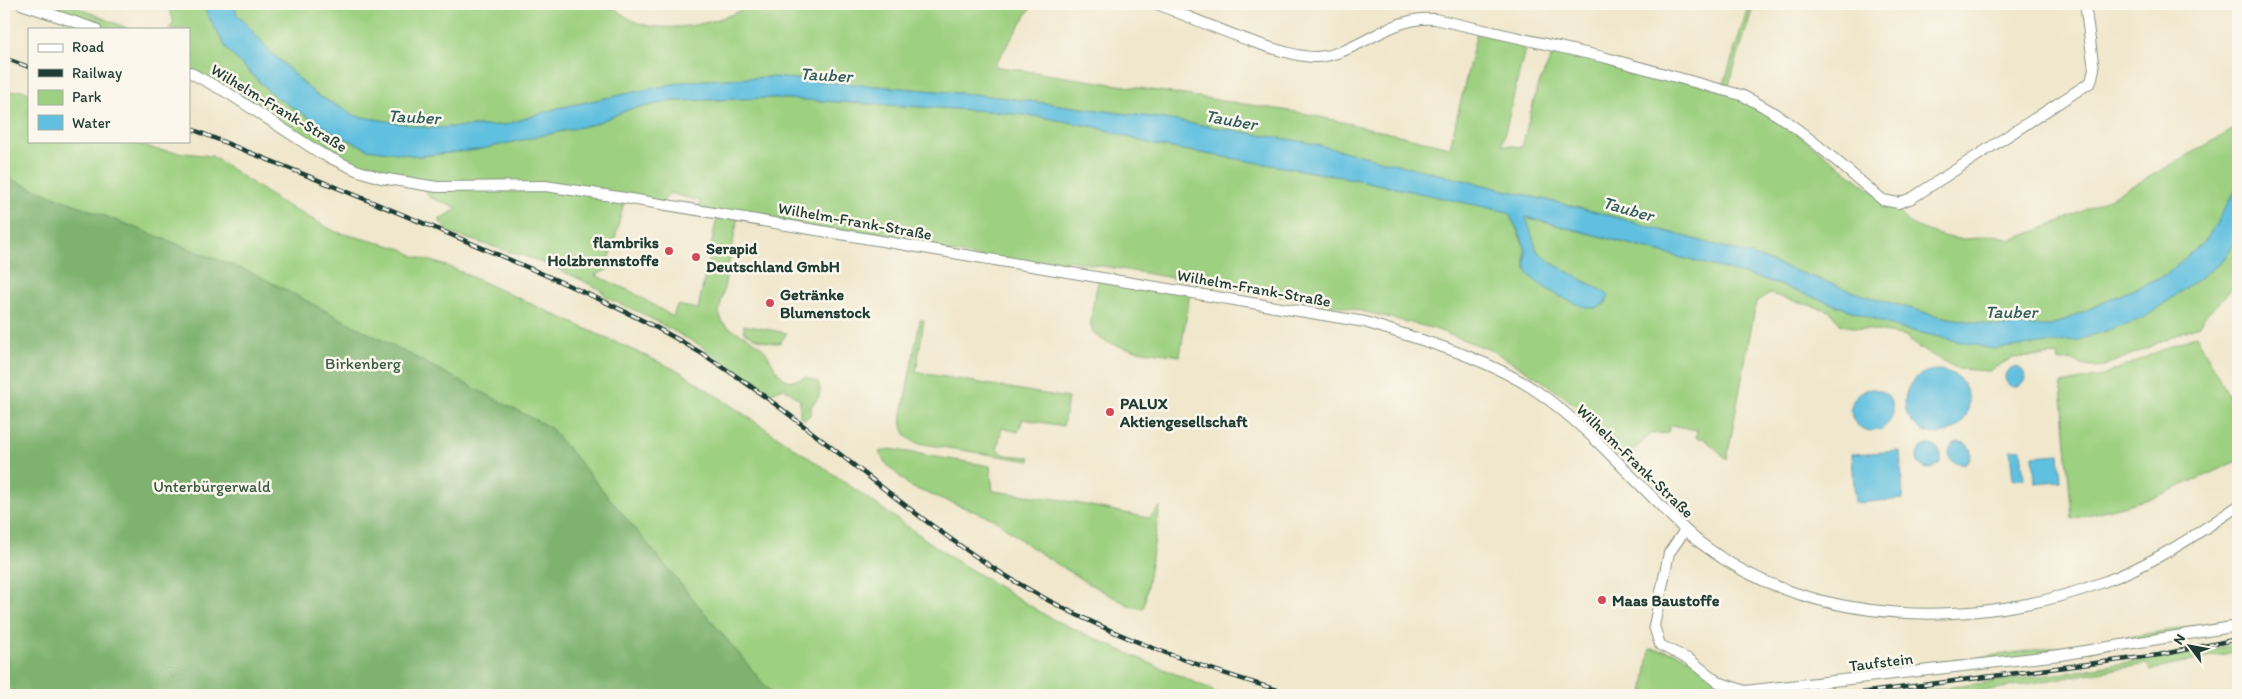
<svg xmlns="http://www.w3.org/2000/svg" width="2242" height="699" font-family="Itim,sans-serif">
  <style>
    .green { fill: #9dd080; stroke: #5e865a; fill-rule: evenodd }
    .forest { fill: #7eb26e; stroke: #4e7851 }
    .water { fill: #61c0df; stroke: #407e8a }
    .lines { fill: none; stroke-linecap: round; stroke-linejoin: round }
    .street-casing { stroke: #889280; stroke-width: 12 }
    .street { stroke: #fff; stroke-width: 10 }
    .rail-casing { stroke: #1f3d34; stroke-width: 4.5 }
    .rail { stroke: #fbf7ec; stroke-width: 2.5; stroke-dasharray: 8; stroke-linecap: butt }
    .poi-dot { fill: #d1495b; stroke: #fbf7ec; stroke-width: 2 }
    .labels { text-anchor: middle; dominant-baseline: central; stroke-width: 5; stroke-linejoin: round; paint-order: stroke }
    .street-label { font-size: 16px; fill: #1f3d34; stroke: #fbf7ec }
    .poi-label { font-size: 16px; font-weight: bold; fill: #1f3d34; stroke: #fbf7ec; text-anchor: start }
    .park-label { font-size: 16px; fill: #385a43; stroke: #fbf7ec }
    .water-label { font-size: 18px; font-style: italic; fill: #305e5f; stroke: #fbf7ec }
  </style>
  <rect width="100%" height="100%" fill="#fbf7ec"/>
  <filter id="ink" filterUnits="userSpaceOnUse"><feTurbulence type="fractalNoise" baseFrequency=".02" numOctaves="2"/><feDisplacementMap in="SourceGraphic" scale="10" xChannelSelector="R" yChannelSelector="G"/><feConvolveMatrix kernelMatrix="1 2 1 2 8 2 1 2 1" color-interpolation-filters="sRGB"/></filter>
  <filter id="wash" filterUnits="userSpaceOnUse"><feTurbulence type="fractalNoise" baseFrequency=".0096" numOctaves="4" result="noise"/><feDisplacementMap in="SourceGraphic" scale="20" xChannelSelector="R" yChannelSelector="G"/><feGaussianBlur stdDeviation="1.12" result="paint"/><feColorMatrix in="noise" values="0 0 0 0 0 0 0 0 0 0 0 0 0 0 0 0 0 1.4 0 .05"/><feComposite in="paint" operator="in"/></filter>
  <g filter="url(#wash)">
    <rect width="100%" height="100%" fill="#f0e7cc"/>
    <g class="green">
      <path d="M 37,4 L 69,4 L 129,29 L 96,29 Z"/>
      <path d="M 167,4 L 203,4 L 207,14 L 228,51 L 274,96 L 336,134 L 368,149 L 420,156 L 477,150 L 594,124 L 630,109 L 675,101 L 772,98 L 988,111 L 1041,117 L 1096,127 L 1154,145 L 1354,179 L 1509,212 L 1525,248 L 1525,267 L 1552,292 L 1587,307 L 1596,308 L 1605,304 L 1609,296 L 1603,291 L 1555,265 L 1537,251 L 1525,217 L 1763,279 L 1899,328 L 1993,349 L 2144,318 L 2222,262 L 2238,237 L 2238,283 L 2204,317 L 2200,325 L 2105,366 C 2091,368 2083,367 2070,360 L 2059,362 L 2058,355 L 2012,358 L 1989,371 L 1958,369 L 1919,348 L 1906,336 L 1841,325 L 1830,311 L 1770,294 L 1756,302 L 1727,459 L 1705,439 L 1696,437 L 1697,430 L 1670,425 L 1668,433 L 1651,434 L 1628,455 L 1610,455 L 1574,422 L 1578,407 L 1540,379 L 1493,351 L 1432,328 L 1345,307 L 1067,260 L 1056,270 L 738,217 L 719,313 L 723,323 L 728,327 C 738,333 757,340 764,350 C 777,366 779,390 806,377 L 818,382 C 822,393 820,398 811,406 L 811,414 L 805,420 L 800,416 L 800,400 L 784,388 L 768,394 L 701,346 L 639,312 L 607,298 L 602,291 L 578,278 L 536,260 L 449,233 L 439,220 L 458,208 L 429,197 L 422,185 L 356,170 L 189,72 L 189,29 L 168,29 L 174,23 ZM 670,193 L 700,201 L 699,210 L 718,213 L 698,309 L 677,305 L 673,317 L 632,292 L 595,275 L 607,270 L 625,198 L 661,204 Z"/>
      <path d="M 233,4 L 600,4 C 616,6 621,15 634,21 C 667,36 723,22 753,4 L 1033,4 L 994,66 L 1303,113 L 1450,147 L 1478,28 L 1527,40 L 1502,145 L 1522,147 L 1537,88 L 1556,47 L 1722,90 L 1749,4 L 1754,4 L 1727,91 L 1757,102 L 1869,189 L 1898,203 C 1899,207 1899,212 1901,215 C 1910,228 1951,240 1965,239 C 1986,239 1990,230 2010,240 C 2086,216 2168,166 2238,127 L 2238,186 L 2234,197 L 2206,240 L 2165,275 L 2051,326 L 1996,326 L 1937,316 L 1863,295 L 1748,254 L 1600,213 L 1305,142 L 1158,118 L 983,95 L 770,77 L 688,81 L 558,108 L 505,125 L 429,128 L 356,116 L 315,94 L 273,54 L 237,14 Z"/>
      <path d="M 22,90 L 29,93 L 29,141 L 129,141 L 158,150 L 212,156 L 280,202 L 336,232 L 403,249 L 414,256 L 450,267 L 681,372 L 836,476 L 955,560 L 1052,619 L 1147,662 L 1213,690 L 1218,695 L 649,695 L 4,244 L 4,93 Z"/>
      <path d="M 1099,277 L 1190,292 L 1180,356 C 1160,352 1096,350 1091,327 C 1089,315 1097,290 1099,277 Z"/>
      <path d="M 920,320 L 924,320 L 916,372 L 1068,398 L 1063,426 L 1023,419 L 1018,432 L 1002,428 L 997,449 L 1005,455 L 1030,457 L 1030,461 L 917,443 C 903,437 901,428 902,415 Z"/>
      <path d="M 744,325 L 787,333 L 780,343 C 767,344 755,338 744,332 Z"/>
      <path d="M 2196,335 L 2238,413 L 2238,461 L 2153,498 L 2072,519 L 2061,384 L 2102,376 Z"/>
      <path d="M 890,449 L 990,466 L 993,491 L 1057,499 L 1149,518 L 1160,507 L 1144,606 L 1142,609 L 1128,605 L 1084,581 L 1029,546 L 994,519 L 911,487 L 885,463 L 879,452 Z"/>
      <path d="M 2238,619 L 2238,626 L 2060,655 L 1745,691 L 1731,688 L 1712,692 L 1696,688 L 1674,695 L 1643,695 L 1650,649 L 1674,652 L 1702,663 L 1721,680 L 1747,688 L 2111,640 Z"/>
      <path d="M 2238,644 L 2238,651 L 2151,670 L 2147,664 L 1966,694 L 1887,695 L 2065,673 Z"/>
    </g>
    <path class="forest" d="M 4,177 L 255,274 L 551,428 L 773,695 L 4,695 Z"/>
    <g class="water">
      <path d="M 203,4 L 233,4 L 237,14 L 273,54 L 315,94 L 356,116 L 429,128 L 505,125 L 558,108 L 688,81 L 770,77 L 983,95 L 1158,118 L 1305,142 L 1600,213 L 1748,254 L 1863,295 L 1937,316 L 1996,326 L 2051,326 L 2165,275 L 2206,240 L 2238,186 L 2238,237 L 2222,262 L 2144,318 L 2079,340 L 1993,349 L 1899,328 L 1763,279 L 1526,217 L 1537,251 L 1555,265 L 1603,291 L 1609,296 C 1606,302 1602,307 1595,308 C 1581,310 1535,285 1528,273 C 1523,265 1528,256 1525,247 C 1521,235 1514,223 1508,212 L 1354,179 L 1154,145 L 1096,127 L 1041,117 L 988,111 L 772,98 L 674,101 L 630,109 L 594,124 L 477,150 L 419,156 L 368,149 L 336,134 L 274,96 L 228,51 L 207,14 Z"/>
      <circle cx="2015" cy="377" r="10"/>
      <circle cx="1937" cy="402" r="32"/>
      <circle cx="1872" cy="410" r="21"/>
      <circle cx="1960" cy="453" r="11"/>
      <circle cx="1929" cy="457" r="12"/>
      <path d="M 2021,449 L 2024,479 L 2013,480 L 2010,450 Z"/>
      <path d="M 1900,451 L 1903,499 L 1855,503 L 1852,454 Z"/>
      <path d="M 2059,454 L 2061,481 L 2035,483 L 2033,456 Z"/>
    </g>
  </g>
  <g filter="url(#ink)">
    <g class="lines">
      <defs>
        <g id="street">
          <path d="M 21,4 L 96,29"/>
          <path d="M 1157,4 C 1190,17 1285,59 1317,57 C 1359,54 1390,15 1435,19 L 1603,57 L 1741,95 C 1794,119 1838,164 1883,200 L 1898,203 L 1912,198 L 2091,82 L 2094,69 L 2085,4"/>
          <path d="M 189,72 L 228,93 L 320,153 L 356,170 L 381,178 L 437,187 L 545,186 L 625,198 L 1365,322 C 1423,341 1483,356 1535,390 C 1581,421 1620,465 1659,504 C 1674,519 1689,535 1706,547 C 1814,628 1978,629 2101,583 C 2151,565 2195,536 2238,506"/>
          <path d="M 1685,530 L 1669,553 L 1654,626 L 1660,645 L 1690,660 L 1718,682 L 1745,691 L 2060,655 L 2238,626"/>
        </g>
      </defs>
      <use href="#street" class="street-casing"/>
      <use href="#street" class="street"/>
      <defs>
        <g id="rail">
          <path d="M 4,58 L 29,67"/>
          <path d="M 189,128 C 298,172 407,215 515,262 C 578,289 642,317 701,353 C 811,422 904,515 1016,582 C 1103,634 1198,667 1295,695"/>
          <path d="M 1844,695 L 2159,655 L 2238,639"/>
        </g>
      </defs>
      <use href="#rail" class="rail-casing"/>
      <use href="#rail" class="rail"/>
    </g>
  </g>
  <g class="poi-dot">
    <circle cx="669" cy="251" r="5"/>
    <circle cx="696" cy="257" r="5"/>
    <circle cx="770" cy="303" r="5"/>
    <circle cx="1110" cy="412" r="5"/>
    <circle cx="1602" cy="600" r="5"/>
  </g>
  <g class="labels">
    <g class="street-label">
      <text transform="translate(279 108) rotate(31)">Wilhelm-Frank-Straße</text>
      <text transform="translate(855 221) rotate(10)">Wilhelm-Frank-Straße</text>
      <text transform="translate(1254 288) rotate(10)">Wilhelm-Frank-Straße</text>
      <text transform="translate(1635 461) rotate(44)">Wilhelm-Frank-Straße</text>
      <text transform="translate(1881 662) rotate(-7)">Taufstein</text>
    </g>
    <g class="poi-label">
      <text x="659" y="242" text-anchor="end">flambriks<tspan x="659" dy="18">Holzbrennstoffe</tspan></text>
      <text x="706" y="248">Serapid<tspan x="706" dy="18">Deutschland GmbH</tspan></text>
      <text x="780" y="294">Getränke<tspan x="780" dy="18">Blumenstock</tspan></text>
      <text x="1120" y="403">PALUX<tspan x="1120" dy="18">Aktiengesellschaft</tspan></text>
      <text x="1612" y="600">Maas Baustoffe</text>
    </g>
    <g class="park-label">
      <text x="363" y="363">Birkenberg</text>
      <text x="212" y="486">Unterbürgerwald</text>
    </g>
    <g class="water-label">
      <text transform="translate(826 75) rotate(3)">Tauber</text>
      <text transform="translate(414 117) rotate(3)">Tauber</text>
      <text transform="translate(1231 120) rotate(10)">Tauber</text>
      <text transform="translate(1628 209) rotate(16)">Tauber</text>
      <text x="2011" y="312">Tauber</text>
    </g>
  </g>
  <rect width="2242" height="699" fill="none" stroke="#fbf7ec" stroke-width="20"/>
  <rect x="28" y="28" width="162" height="115" fill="#fbf7ec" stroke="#a3ada2"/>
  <rect x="38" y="44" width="25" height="8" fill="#ffffff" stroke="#a3ada2"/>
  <text x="72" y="52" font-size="15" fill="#1f3d34">Road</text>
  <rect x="38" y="69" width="25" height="8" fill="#1f3d34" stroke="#a3ada2"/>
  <text x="72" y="78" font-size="15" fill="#1f3d34">Railway</text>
  <rect x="38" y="90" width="25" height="15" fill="#9dd080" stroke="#a3ada2"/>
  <text x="72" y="102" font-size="15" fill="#1f3d34">Park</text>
  <rect x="38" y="115" width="25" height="15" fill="#61c0df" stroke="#a3ada2"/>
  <text x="72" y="128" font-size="15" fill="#1f3d34">Water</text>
  <g transform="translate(2190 646) rotate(302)" stroke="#fbf7ec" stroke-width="4" paint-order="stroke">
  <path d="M0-4L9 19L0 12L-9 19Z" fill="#1f3d34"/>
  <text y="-8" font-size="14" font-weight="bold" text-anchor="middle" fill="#1f3d34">N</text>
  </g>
</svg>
